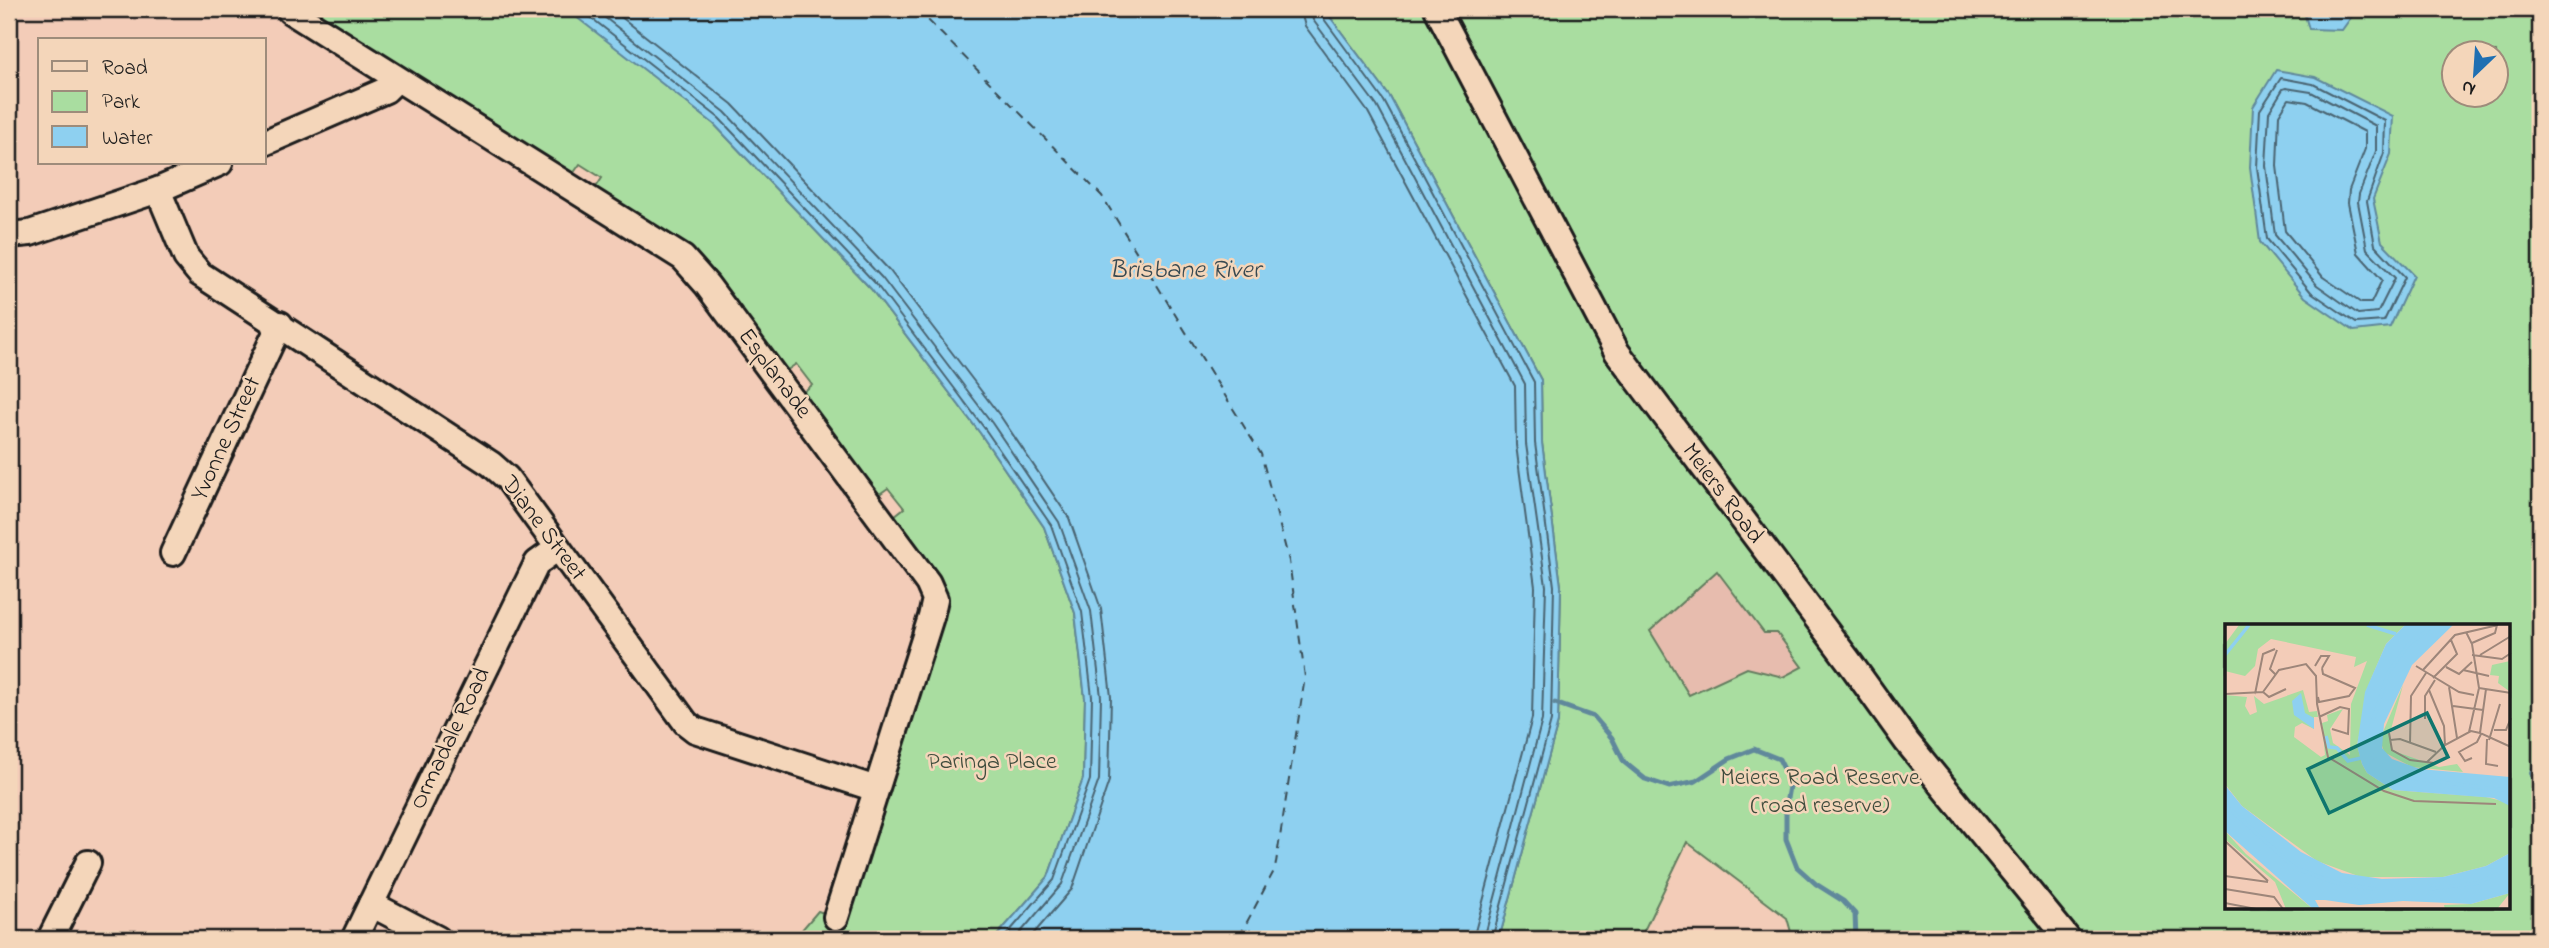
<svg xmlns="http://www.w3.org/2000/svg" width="2549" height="948" font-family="'Indie Flower',sans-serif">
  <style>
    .built { fill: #e7bcae }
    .green { fill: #a9dda0; stroke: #627c5e; stroke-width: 2; fill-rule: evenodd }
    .water { fill: #8ed0f0; stroke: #60889b; stroke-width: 2 }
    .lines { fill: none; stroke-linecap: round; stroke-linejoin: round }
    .shore { stroke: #4a6471; stroke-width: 2 }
    .stream { stroke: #60889b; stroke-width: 5 }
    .ferry { stroke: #384951; stroke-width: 2; stroke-dasharray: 9 7; stroke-linecap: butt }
    .minor-casing { stroke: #1c1c1c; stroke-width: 30 }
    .minor { stroke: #f4d6ba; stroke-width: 24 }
    .labels { text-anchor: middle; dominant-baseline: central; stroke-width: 5; stroke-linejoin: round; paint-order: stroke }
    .street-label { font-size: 24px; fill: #1c1c1c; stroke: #f4d6ba }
    .park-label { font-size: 24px; fill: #3f4c3d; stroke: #f4d6ba }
    .water-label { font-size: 26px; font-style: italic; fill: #384951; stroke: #f4d6ba }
    .inset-river { fill: none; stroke: #8ed0f0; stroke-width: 3.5 }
    .inset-road { fill: none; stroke: #9d867a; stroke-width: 2 }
    .view { fill: #0f766e; fill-opacity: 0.15; stroke: #0f766e; stroke-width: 3.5 }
    .inset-edge { fill: none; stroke: #1c1c1c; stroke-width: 3.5 }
  </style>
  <rect width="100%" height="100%" fill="#f3ccb8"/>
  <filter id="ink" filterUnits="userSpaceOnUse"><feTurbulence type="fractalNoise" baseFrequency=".0143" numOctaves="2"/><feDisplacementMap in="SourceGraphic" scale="14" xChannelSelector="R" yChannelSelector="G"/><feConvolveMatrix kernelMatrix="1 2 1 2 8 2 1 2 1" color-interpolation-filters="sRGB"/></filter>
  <g filter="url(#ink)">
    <path class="built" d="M 1718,571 L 1764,633 L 1777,633 L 1802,667 L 1783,677 L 1747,668 L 1689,696 L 1650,631 Z"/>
    <g class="green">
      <path d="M 309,9 L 566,9 L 578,16 L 714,124 L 871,289 L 980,433 L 1044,527 L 1075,613 L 1085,698 L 1083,779 L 1048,877 L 994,939 L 794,939 L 818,911 L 847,921 L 943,610 L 894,516 L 904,508 L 888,488 L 878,495 L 802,393 L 812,385 L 796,364 L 786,371 L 717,280 L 595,189 L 602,178 L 580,164 L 573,174 Z"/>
      <path d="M 1324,9 L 2540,9 L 2540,939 L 1793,939 L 1787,918 L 1687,842 L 1640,939 L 1499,939 L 1558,722 L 1561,586 L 1542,443 L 1541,380 L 1390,97 ZM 2454,52 L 2496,52 L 2496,94 L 2454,94 ZM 1717,571 L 1764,633 L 1777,633 L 1802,667 L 1783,677 L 1747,668 L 1689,695 L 1650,631 ZM 2227,626 L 2509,626 L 2509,908 L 2227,908 Z"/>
    </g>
    <g class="water">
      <path d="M 566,9 L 1324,9 L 1390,97 L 1541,380 L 1542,443 L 1561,586 L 1558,722 L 1499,939 L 994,939 L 1048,877 L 1083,779 L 1085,698 L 1075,613 L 1044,527 L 980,433 L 871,289 L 714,124 Z"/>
      <path d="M 2303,9 L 2357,9 L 2342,30 L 2309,29 Z"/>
      <path d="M 2276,70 L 2315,77 L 2393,116 L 2391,154 L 2373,199 L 2382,242 L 2414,275 L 2390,327 L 2354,331 L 2305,297 L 2260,242 L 2250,167 L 2253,107 Z"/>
      <path d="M 2540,753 L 2540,804 L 2530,772 Z"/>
    </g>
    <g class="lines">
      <g class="shore">
        <path d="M 580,9 L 719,118 L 876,284 L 985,429 L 1051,525 L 1082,612 L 1092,697 L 1090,780 L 1054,880 L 1003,939"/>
        <path d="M 594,9 L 725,112 L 882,278 L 992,423 L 1059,522 L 1091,611 L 1101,697 L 1099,780 L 1062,884 L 1015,939"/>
        <path d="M 611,9 L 732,104 L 890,271 L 1001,417 L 1069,518 L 1101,609 L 1111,697 L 1109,781 L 1072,889 L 1029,939"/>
        <path d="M 1300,9 L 1305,26 L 1368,112 L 1515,386 L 1516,445 L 1535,587 L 1532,718 L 1473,939"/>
        <path d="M 1311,9 L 1313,20 L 1377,106 L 1525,384 L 1526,444 L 1546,586 L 1542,720 L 1484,939"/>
        <path d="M 1319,9 L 1321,15 L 1384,101 L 1534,382 L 1535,443 L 1554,586 L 1551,721 L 1492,939"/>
        <path d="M 2281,78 L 2313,84 L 2385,121 L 2384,153 L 2367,201 L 2375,245 L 2405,277 L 2384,321 L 2356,323 L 2311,292 L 2267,239 L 2257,167 L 2260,110 Z"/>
        <path d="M 2286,88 L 2311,92 L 2376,126 L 2376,151 L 2359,194 L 2358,202 L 2367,249 L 2395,278 L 2378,312 L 2358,314 L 2317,285 L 2275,235 L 2266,166 L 2269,112 L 2283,89 Z"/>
        <path d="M 2289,99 L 2307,102 L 2365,132 L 2365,149 L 2349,190 L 2348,203 L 2358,253 L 2382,280 L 2371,303 L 2361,303 L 2323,277 L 2285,231 L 2277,166 L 2279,115 Z"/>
      </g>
      <path class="stream" d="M 1555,703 L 1594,717 L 1612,738 L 1624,762 L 1645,779 L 1669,787 L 1696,781 L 1729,759 L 1754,749 L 1779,759 L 1790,781 L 1786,804 L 1786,839 L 1797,867 L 1816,884 L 1843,901 L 1855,914 L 1856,939"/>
      <path class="ferry" d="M 917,9 L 1102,196 L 1261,454 L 1289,561 L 1305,677 L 1275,869 L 1238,939"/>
      <defs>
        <g id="minor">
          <path d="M 1437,9 L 1617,352 L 1848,660 L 1907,742 L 2068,939"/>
          <path d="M 290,11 L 683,258 L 707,285 L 928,583 L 935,599 L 931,617 L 836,917"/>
          <path d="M 264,143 L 386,90 L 397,79"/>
          <path d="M 158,190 L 186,257 L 200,274 L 491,464 L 507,478 L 686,723 L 695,730 L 876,789"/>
          <path d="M 9,235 L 30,233 L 158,190 L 220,163"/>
          <path d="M 173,553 L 280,324"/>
          <path d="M 371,904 L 438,939"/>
          <path d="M 50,939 L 88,863"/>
          <path d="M 354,939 L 537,563 L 558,548"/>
        </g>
      </defs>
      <use href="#minor" class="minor-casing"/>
      <use href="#minor" class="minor"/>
    </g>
  </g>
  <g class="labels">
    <g class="street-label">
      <text transform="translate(774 374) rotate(53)">Esplanade</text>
      <text transform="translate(227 439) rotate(-65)">Yvonne Street</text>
      <text transform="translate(1722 494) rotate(53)">Meiers Road</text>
      <text transform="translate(543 529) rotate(53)">Diane Street</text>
      <text transform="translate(451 739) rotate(-64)">Ormadale Road</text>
    </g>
    <g class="park-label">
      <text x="992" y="762">Paringa Place</text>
      <text x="1820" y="778">Meiers Road Reserve<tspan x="1820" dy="28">(road reserve)</tspan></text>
    </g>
    <g class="water-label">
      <text x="1185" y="271">Brisbane River</text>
    </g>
  </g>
  <g transform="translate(2225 624)">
    <rect width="285" height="285" fill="#f3ccb8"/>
    <path d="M 14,1 L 180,1 L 161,20 L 146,55 L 132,121 L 137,140 L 142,149 L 168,166 L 261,173 L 281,178 L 285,182 L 285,229 L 261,242 L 218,253 L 136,253 L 92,237 L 17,182 L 0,160 L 0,71 L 22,73 L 20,82 L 25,91 L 32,88 L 29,72 L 39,80 L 78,66 L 84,88 L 92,87 L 93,93 L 89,93 L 89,105 L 77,99 L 70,103 L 69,113 L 96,133 L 100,131 L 97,99 L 103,97 L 102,91 L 118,85 L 105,105 L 108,119 L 125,131 L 126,80 L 142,37 L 129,43 L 131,33 L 46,15 L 33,25 L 30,42 L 20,52 L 0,47 L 0,20 ZM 285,37 L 285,59 L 284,67 L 273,59 L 274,52 L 265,51 L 267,41 ZM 178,61 L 165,109 L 166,126 L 214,143 L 232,140 L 238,148 L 187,143 L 159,128 L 155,115 ZM 0,207 L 21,230 L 88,285 L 61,285 L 50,258 L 0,215 ZM 285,269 L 272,285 L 220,285 L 219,281 L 246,280 Z" fill="#a9dda0"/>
    <path d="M 180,1 L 228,1 L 187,41 L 159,100 L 157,124 L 167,135 L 195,145 L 285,153 L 285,182 L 269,174 L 168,166 L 142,149 L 137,140 L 132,122 L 140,68 L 161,20 ZM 76,69 L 80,89 L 89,94 L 89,105 L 69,91 L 67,77 ZM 0,161 L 17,182 L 76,228 L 117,249 L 157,255 L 218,253 L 261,242 L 285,229 L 285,269 L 246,280 L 178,277 L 134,281 L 100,276 L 90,276 L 95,285 L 88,285 L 0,207 Z" fill="#8ed0f0"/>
    <path class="inset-river" d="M 142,1 L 171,10M 209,1 L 183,21 L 163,49 L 147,99 L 147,130 L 154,140 L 183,154 L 286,167M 0,31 L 24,1M 101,112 L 104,123 L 112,124 L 123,137 L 136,134M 0,181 L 70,244 L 111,259 L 150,265 L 204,265 L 252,259 L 286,243"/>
    <path class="inset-road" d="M 241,8 L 247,20 L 254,64M 247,19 L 270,9 L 272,1M 247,31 L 277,35 L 286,29M 255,31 L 286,12M 90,42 L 96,32 L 104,32 L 97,44M 191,42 L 234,68 L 249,71M 221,43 L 234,50 L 247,38M 198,46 L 230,11 L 273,1M 238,46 L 264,52M 50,50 L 45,45 L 52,26M 208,54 L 232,30 L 226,16M 224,63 L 232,114M 254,64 L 286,69M 261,65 L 255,109 L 286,123M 204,66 L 219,102 L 220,121M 38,68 L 54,46 L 81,40 L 91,52 L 92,80 L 103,133 L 159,167 L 189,177 L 271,180M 38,68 L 44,73 L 61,65M 0,70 L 38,68M 30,70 L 38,30 L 50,25M 93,73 L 94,78 L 124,72 L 130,64 L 98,50 L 97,44M 228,82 L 258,86M 94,93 L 115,83 L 124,85 L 123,110 L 107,105M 200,95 L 200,72 L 210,56M 269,106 L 281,106 L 286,94M 244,108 L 254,64M 164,109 L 167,126 L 185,136 L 209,139M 262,115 L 261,140 L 273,142M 165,116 L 175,115 L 211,128M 264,116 L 275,80M 185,120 L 186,72 L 201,49M 247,134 L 240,137 L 234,128 L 252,118 L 256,110M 202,138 L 220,121 L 246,107 L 255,109M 0,217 L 43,257M 0,252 L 43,258M 0,265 L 49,273 L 58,285M 0,279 L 31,285"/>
    <path class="view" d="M 202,89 L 223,133 L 104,189 L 83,145 Z"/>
    <rect width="285" height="285" class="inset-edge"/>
  </g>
  <rect width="2549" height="948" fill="none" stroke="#f4d6ba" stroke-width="35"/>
  <rect x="18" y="18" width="2514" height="913" fill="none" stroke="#1c1c1c" stroke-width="2.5" filter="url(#ink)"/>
  <rect x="38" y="38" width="228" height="126" fill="#f4d6ba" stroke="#9e8c7b" stroke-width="2"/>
  <rect x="52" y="61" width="35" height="10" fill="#f4d6ba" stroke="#9e8c7b" stroke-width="2"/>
  <text x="102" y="74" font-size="21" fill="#1c1c1c">Road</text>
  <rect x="52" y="91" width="35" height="21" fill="#a9dda0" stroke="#9e8c7b" stroke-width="2"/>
  <text x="102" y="108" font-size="21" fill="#1c1c1c">Park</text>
  <rect x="52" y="126" width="35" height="21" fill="#8ed0f0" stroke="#9e8c7b" stroke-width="2"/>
  <text x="102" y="144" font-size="21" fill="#1c1c1c">Water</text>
  <g transform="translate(2475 74) rotate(205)"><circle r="33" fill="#f4d6ba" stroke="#9e8c7b" stroke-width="2"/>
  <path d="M0-5L12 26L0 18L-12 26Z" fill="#1f6fb2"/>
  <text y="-10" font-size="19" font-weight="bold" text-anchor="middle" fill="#1c1c1c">N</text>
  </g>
</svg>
